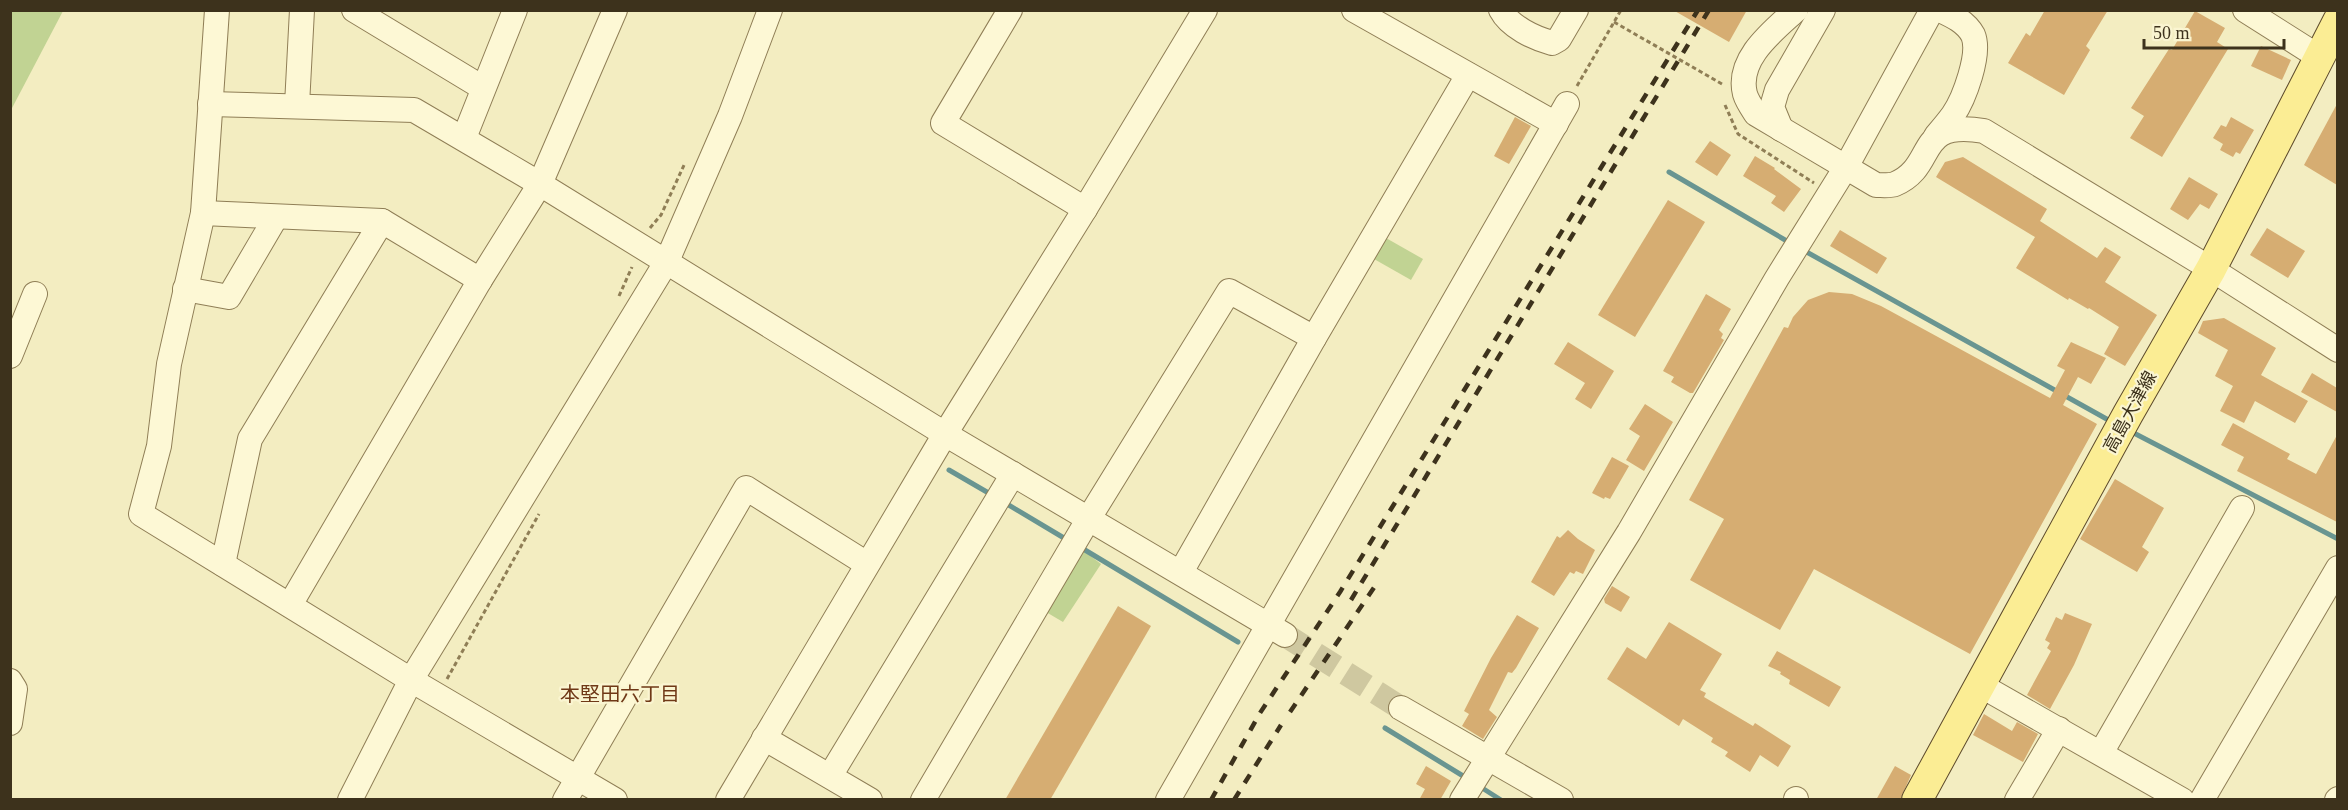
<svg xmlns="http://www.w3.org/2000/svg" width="2348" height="810" font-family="'Times New Roman','Noto Sans JP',serif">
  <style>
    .green { fill: #c1d393 }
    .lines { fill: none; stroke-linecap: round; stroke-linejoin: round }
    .stream { stroke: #699591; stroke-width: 5 }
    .building { fill: #d6ad72 }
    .minor-tunnel { stroke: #cfc8a0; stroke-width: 24; stroke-dasharray: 24 12; stroke-linecap: butt }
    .minor-casing { stroke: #8f7e56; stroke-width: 26 }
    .major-casing { stroke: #5d4a2b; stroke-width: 32 }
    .path { stroke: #8f7e56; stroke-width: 3; stroke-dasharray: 4.5 3; stroke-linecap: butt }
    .minor { stroke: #fdf8d5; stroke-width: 24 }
    .major { stroke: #fbed94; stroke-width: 30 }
    .rail { stroke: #3d321c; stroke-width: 4.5; stroke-dasharray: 10 10; stroke-linecap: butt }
    .labels { text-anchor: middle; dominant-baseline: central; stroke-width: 4.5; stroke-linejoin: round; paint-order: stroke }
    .street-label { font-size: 18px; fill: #3d321c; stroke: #faf5d1 }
    .neighbourhood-label { font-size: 20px; fill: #6f3816; stroke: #faf5d1 }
  </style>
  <rect width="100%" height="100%" fill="#f3edc1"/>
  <g class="green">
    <path d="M 11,10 L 63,11 L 11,110 L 10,11 Z"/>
    <path d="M 1386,238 L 1423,259 L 1411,280 L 1374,259 Z"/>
    <path d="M 1084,551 L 1101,564 L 1063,622 L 1046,612 Z"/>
  </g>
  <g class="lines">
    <g class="stream">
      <path d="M 1669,172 L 1792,244"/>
      <path d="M 1803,250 L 2112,422"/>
      <path d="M 2128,430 L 2338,539"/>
      <path d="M 949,470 L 992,495"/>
      <path d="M 1002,501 L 1069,541"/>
      <path d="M 1080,547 L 1238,642"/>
      <path d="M 1385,728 L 1468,779"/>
      <path d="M 1479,786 L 1501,800"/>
    </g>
  </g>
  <g class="building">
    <path d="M 1673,10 L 1747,10 L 1729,42 Z"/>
    <path d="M 2045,10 L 2108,10 L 2086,46 L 2090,50 L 2064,95 L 2008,63 L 2026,33 L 2030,36 Z"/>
    <path d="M 2195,11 L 2225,28 L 2217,42 L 2228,49 L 2162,157 L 2130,138 L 2144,116 L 2131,108 L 2169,49 L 2172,50 Z"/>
    <path d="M 2261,46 L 2291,60 L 2282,80 L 2251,66 Z"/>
    <path d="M 2337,104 L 2337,185 L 2304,165 Z"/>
    <path d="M 1515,117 L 1531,126 L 1509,164 L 1494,156 Z"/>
    <path d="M 2231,117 L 2254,130 L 2240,154 L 2236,152 L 2233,157 L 2220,150 L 2223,144 L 2213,138 L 2221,125 L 2226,127 Z"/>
    <path d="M 1710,141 L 1731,155 L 1717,176 L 1695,162 Z"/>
    <path d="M 1755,156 L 1775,168 L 1774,169 L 1801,189 L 1784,212 L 1771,203 L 1776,196 L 1743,176 Z"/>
    <path d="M 1963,157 L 2047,209 L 2040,221 L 2097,258 L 2105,247 L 2121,257 L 2105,282 L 2157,315 L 2125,366 L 2104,354 L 2119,327 L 2089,308 L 2088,309 L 2069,298 L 2068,300 L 2016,268 L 2035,237 L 1936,177 L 1945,162 Z"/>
    <path d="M 2189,177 L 2218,194 L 2209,209 L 2200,204 L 2188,220 L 2170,209 Z"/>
    <path d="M 1668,200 L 1705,222 L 1635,337 L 1598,315 Z"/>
    <path d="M 2267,228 L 2305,251 L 2288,278 L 2250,255 Z"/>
    <path d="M 1840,230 L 1887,258 L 1877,274 L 1830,246 Z"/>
    <path d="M 1829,292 L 1852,294 L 1881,306 L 2050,398 L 2065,370 L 2057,366 L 2071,342 L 2106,358 L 2091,384 L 2078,377 L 2063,405 L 2097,424 L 1970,654 L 1814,569 L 1780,630 L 1690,580 L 1724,519 L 1689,500 L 1784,327 L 1788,328 L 1793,317 L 1808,300 Z"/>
    <path d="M 1706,294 L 1731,309 L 1719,330 L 1723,334 L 1721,338 L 1724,340 L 1693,393 L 1690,393 L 1671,382 L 1674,377 L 1663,371 Z"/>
    <path d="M 2224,318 L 2276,348 L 2261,375 L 2308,401 L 2295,423 L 2255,401 L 2244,423 L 2220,411 L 2233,386 L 2215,376 L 2228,350 L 2198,333 L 2203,321 Z"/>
    <path d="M 1568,342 L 1614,371 L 1591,409 L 1575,399 L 1585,383 L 1554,364 Z"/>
    <path d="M 2312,373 L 2337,388 L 2337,412 L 2301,392 Z"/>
    <path d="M 1645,404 L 1673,422 L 1644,471 L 1626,460 L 1640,436 L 1629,429 Z"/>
    <path d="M 2233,423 L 2290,454 L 2287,459 L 2316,474 L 2337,435 L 2337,522 L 2237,471 L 2244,457 L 2221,445 Z"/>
    <path d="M 1612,457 L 1629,466 L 1610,499 L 1605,497 L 1604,499 L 1592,493 Z"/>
    <path d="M 2115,479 L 2164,508 L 2142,547 L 2149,552 L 2137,572 L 2080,539 Z"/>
    <path d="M 1568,530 L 1578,539 L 1595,550 L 1583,574 L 1576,571 L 1574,574 L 1570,572 L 1554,596 L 1531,582 L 1557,536 L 1560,538 Z"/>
    <path d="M 1612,586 L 1630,597 L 1621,612 L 1605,603 L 1604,599 Z"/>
    <path d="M 1118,606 L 1151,626 L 1050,800 L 1005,800 Z"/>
    <path d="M 2065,613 L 2092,624 L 2074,665 L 2050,709 L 2027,695 L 2051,651 L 2047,648 L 2050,643 L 2045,640 L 2056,617 L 2062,620 Z"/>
    <path d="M 1517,615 L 1539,628 L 1516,668 L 1512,673 L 1508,672 L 1489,710 L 1497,717 L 1483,739 L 1462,726 L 1469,714 L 1464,711 L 1491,658 Z"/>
    <path d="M 1669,622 L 1722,654 L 1700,690 L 1706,693 L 1704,697 L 1753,726 L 1755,723 L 1791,746 L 1778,767 L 1760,755 L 1750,772 L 1725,756 L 1728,752 L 1711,742 L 1713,738 L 1683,719 L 1679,726 L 1607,679 L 1627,647 L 1646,659 Z"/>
    <path d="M 1777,651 L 1841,687 L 1829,707 L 1789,684 L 1790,680 L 1780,674 L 1781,672 L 1768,666 Z"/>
    <path d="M 1984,714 L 2012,731 L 2017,722 L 2038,734 L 2023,762 L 1973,735 Z"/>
    <path d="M 1426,766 L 1451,781 L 1440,800 L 1419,800 L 1425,789 L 1416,784 Z"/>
    <path d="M 1895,766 L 1911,775 L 1900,800 L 1876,800 Z"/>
  </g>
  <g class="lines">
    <path class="minor-tunnel" d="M 1285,635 L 1401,708"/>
    <defs>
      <g id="minor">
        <path d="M 217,10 L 203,213 L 169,364 L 159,446 L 141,514 L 411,680 L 615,800"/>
        <path d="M 354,10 L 483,88"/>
        <path d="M 1010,10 L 943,123 L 1085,209"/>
        <path d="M 1354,10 L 1556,124"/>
        <path d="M 1501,10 C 1510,27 1534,38 1552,43 L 1559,39 L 1576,10"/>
        <path d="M 1796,10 C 1773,31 1736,59 1745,94 C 1747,101 1752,108 1756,114 L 1876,185 C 1882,185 1890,186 1895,184 C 1938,166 1913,119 1984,131 L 2211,269 L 2338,350"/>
        <path d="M 2245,10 L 2319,57"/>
        <path d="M 210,104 L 414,110 L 540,184 L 945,434 L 1285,635"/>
        <path d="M 297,105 L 302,10"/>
        <path d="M 1781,129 L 1772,107 L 1777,90 L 1823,10"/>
        <path d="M 1936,136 C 1942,129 1948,122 1953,115 C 1964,99 1981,54 1973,35 C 1966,22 1953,16 1940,10"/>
        <path d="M 464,138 L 515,10"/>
        <path d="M 203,213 L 382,221 L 480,280"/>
        <path d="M 185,289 L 229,297 L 276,217"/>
        <path d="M 10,356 L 35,294"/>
        <path d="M 223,564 L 250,439 L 382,221"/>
        <path d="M 1181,572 L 1314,338 L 1468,75"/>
        <path d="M 290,605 L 480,280 L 540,184 L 615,10"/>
        <path d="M 10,681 L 15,689 L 10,723"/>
        <path d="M 1980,685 L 2182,800"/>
        <path d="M 1401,708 L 1561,800"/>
        <path d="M 764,738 L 870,800"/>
        <path d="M 2101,753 L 2242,508"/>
        <path d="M 830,776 L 1013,474"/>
        <path d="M 350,800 L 411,680 L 667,261 L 730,116 L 770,10"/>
        <path d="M 565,800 L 746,488 L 867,564"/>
        <path d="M 728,800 L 945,434 L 1085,209 L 1205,10"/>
        <path d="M 923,800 L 1089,518 L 1229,291 L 1314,338"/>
        <path d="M 1168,800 L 1567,104"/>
        <path d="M 1462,800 L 1629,532 L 1777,278 L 1846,167 L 1932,10"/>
        <path d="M 1796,800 L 1796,799"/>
        <path d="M 2017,800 L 2059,729"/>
        <path d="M 2202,800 L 2338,568"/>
        <path d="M 2337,800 L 2338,799"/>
      </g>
      <path id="major" d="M 1917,800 L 2128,414 L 2211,269 L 2338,21"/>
    </defs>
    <use href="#minor" class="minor-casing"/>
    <use href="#major" class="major-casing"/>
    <g class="path">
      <path d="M 1614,22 L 1722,84"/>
      <path d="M 1577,86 L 1621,10"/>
      <path d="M 1725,105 L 1738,134 L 1814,183"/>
      <path d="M 650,228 L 661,215 L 685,163"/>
      <path d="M 619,296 L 632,267"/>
      <path d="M 447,679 L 539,514"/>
    </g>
    <use href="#minor" class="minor"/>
    <use href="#major" class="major"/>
    <g class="rail">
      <path d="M 1351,600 L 1709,10"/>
      <path d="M 1290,712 L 1377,583"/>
      <path d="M 1211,800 L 1260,713 L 1340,592 L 1698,10"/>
      <path d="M 1234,800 L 1281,725"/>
    </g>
  </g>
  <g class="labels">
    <g class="street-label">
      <text transform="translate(2130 412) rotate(-61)">高島大津線</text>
    </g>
    <g class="neighbourhood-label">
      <text x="620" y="694">本堅田六丁目</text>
    </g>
  </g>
  <rect width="2348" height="810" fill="none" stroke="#3d321c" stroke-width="24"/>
  <path d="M2144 39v9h140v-9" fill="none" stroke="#3d321c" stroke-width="3"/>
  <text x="2153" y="39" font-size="18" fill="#3d321c" stroke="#faf5d1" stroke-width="4.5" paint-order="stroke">50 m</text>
</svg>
